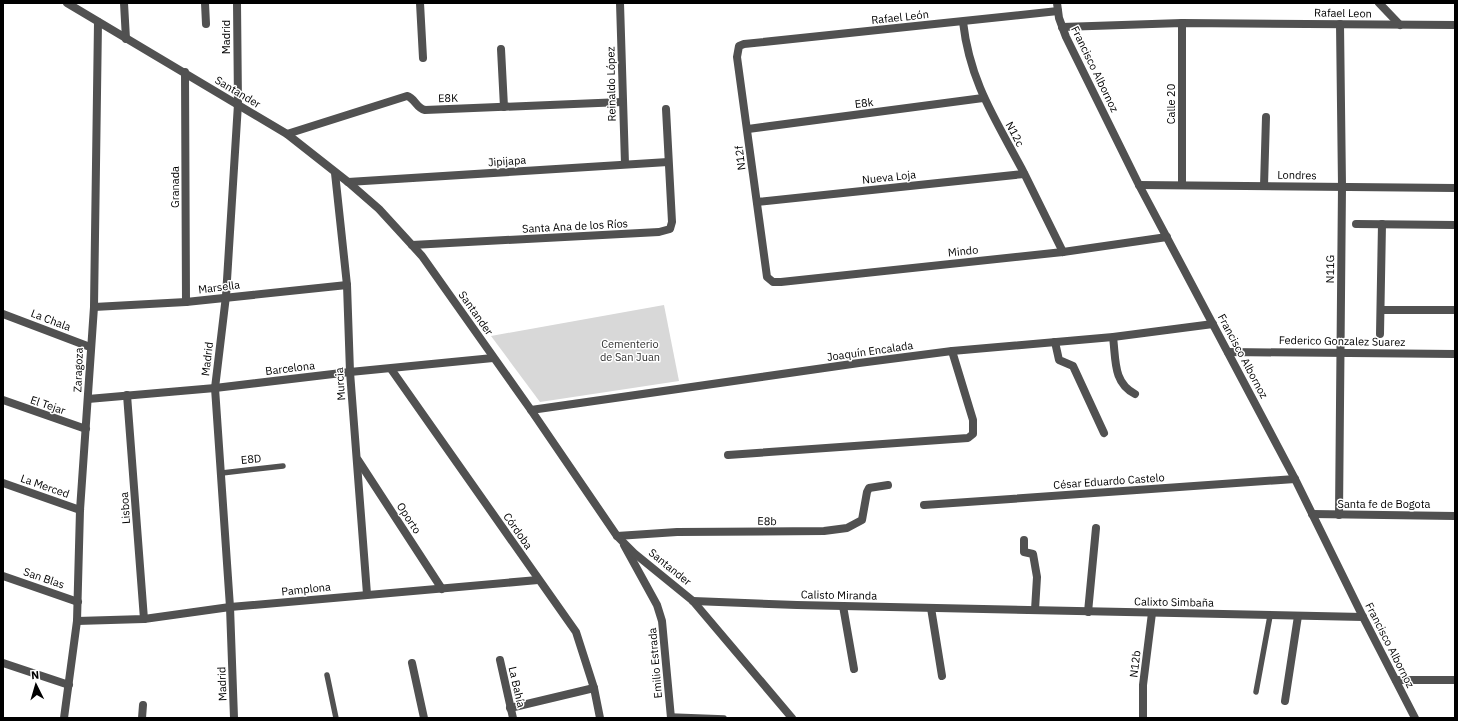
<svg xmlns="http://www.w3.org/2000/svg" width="1458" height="721" font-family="'IBM Plex Sans',sans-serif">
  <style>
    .green { fill: #d8d8d8 }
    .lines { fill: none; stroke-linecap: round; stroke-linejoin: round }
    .service { stroke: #515151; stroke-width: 5.5 }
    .minor { stroke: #515151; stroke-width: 8 }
    .tertiary { stroke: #515151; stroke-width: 8 }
    .labels { text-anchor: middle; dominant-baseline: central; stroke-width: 3; stroke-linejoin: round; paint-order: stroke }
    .street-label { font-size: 11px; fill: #000; stroke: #fff }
    .park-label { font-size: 11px; fill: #2f2f2f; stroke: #fff }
  </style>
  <rect width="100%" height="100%" fill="#fff"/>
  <path class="green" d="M 664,305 L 679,381 L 540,402 L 491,336 Z"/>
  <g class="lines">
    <g class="service">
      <path d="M 222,473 L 283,466"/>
      <path d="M 327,675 L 336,718"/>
      <path d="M 1256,692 L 1270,616"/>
      <path d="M 671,716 L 724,718"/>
    </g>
    <g class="minor">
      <path d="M 124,3 L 126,39"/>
      <path d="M 205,3 L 206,24"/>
      <path d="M 420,3 L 423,58"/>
      <path d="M 620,3 L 625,164"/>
      <path d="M 1379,3 L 1400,25"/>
      <path d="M 1058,11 L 744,44 L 739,46 L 737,57 L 767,277 L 773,282 L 781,282 L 1063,252 L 1167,237"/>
      <path d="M 963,22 C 970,83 996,120 1024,173 C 1037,199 1050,226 1063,252"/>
      <path d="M 1062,27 L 1182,23 L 1455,25"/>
      <path d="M 501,49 L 504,107"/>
      <path d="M 185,72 L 186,302"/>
      <path d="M 748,129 L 983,98"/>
      <path d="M 287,134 L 407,96 C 415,98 416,108 425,110 L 622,102"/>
      <path d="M 335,173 L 347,285 L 350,372 L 367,594"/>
      <path d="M 348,182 L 668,162"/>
      <path d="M 1139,185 L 1455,188"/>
      <path d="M 1182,185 L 1182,23"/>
      <path d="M 1264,186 L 1266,117"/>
      <path d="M 757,202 L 1024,174"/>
      <path d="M 1356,224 L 1455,225"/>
      <path d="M 412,245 L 659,232 L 670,229 L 672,222 L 666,109"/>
      <path d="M 94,307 L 186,302 L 347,285"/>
      <path d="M 1381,310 L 1455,310"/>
      <path d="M 3,314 L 90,347"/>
      <path d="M 1380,334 L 1382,224"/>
      <path d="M 1113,337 C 1116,360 1113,383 1135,394"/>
      <path d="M 1055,342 L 1059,360 L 1073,366 L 1104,433"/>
      <path d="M 1228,352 L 1455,354"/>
      <path d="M 391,369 L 576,632 L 594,688 L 600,718"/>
      <path d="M 127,395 L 144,619"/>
      <path d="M 88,399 L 215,388 L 350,372 L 493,358"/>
      <path d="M 3,400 L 86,429"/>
      <path d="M 531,410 L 859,363 L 952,351 L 1113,337 L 1213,324"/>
      <path d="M 728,455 L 968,438 L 973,434 L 973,420 L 952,351"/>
      <path d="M 358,460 L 442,589"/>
      <path d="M 3,483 L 80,510"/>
      <path d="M 924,505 L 1295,479"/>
      <path d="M 1312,514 L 1455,516"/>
      <path d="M 1339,515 L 1342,186 L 1340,24"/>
      <path d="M 617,536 L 677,532 L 824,531 L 847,528 L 862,520 L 867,492 L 869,488 L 888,485"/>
      <path d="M 1024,540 L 1024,552 L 1033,554 L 1037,577 L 1035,610"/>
      <path d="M 624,545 L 657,605 L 662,621 L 671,718"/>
      <path d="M 3,576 L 78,602"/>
      <path d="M 693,601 L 797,605 L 1363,617"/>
      <path d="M 843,606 L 854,669"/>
      <path d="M 931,608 L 942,676"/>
      <path d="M 1088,612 L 1096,528"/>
      <path d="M 77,621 L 144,619 L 230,607 L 538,580"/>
      <path d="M 500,660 L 513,718"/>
      <path d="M 3,663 L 69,685"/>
      <path d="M 412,663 L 424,718"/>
      <path d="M 1396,680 L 1455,680"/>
      <path d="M 1285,701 L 1298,616"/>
      <path d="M 510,708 L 594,688"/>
      <path d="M 64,718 L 77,621 L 80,510 L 94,307 L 98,22"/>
      <path d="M 142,718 L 143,705"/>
      <path d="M 234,718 L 230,607 L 215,388 L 226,296 L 238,104 L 237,3"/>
      <path d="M 1143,718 L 1143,685 L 1152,613"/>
    </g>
    <g class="tertiary">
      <path d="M 67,3 L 287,134 L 348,182 L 379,209 L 422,256 L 531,410 L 617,536 L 634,553 L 693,601 L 792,718"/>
      <path d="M 1057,3 L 1059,18 L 1066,37 L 1139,185 L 1295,479 L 1363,617 L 1415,718"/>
    </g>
  </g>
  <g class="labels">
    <g class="street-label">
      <text transform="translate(1343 13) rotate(1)">Rafael Leon</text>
      <text transform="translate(900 17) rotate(-6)">Rafael León</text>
      <text transform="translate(226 37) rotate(-90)">Madrid</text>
      <text transform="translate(1095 69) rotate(64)">Francisco Albornoz</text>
      <text transform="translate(611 84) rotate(-91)">Reinaldo López</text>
      <text transform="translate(238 92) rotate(31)">Santander</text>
      <text transform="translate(448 98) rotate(-2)">E8K</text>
      <text transform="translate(864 103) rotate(-7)">E8k</text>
      <text transform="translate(1171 104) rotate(-90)">Calle 20</text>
      <text transform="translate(1015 134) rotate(62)">N12c</text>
      <text transform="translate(740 158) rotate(-97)">N12f</text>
      <text transform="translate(507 161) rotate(-4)">Jipijapa</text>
      <text transform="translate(1297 175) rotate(1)">Londres</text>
      <text transform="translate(889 177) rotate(-6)">Nueva Loja</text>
      <text transform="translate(175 187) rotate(-90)">Granada</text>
      <text transform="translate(575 226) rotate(-3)">Santa Ana de los Ríos</text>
      <text transform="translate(963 251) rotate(-6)">Mindo</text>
      <text transform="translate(1330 269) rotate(-89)">N11G</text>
      <text transform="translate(219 287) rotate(-7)">Marsella</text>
      <text transform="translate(476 313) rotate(55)">Santander</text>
      <text transform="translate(51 320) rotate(21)">La Chala</text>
      <text transform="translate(1342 341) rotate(1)">Federico Gonzalez Suarez</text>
      <text transform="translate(870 351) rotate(-8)">Joaquín Encalada</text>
      <text transform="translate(1243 356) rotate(62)">Francisco Albornoz</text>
      <text transform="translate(207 359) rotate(-83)">Madrid</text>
      <text transform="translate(290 368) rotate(-7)">Barcelona</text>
      <text transform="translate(78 370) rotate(-88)">Zaragoza</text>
      <text transform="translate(340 384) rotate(-94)">Murcia</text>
      <text transform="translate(48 405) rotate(19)">El Tejar</text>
      <text transform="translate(251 459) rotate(-6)">E8D</text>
      <text transform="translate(1109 481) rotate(-4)">César Eduardo Castelo</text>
      <text transform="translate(45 486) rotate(19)">La Merced</text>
      <text x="1384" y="504">Santa fe de Bogota</text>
      <text transform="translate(125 508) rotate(-94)">Lisboa</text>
      <text transform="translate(409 518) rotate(57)">Oporto</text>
      <text transform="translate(767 521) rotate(1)">E8b</text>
      <text transform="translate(518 531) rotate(55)">Córdoba</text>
      <text transform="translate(670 567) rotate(39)">Santander</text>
      <text transform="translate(44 578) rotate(19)">San Blas</text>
      <text transform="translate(306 589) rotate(-6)">Pamplona</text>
      <text transform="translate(839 595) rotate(1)">Calisto Miranda</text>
      <text transform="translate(1174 602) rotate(1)">Calixto Simbaña</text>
      <text transform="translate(1390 645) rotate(63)">Francisco Albornoz</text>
      <text transform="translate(655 663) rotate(-95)">Emilio Estrada</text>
      <text transform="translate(1135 664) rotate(-83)">N12b</text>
      <text transform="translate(222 684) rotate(-92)">Madrid</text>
      <text transform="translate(517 687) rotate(77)">La Bahía</text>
    </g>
    <g class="park-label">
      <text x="630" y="344">Cementerio<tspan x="630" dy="13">de San Juan</tspan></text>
    </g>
  </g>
  <rect width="1458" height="721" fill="none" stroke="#000000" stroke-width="8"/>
  <g transform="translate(36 685) rotate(355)" stroke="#ffffff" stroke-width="3" paint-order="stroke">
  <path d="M0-3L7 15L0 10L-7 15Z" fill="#000000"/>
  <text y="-6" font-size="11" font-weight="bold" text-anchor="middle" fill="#000000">N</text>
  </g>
</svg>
